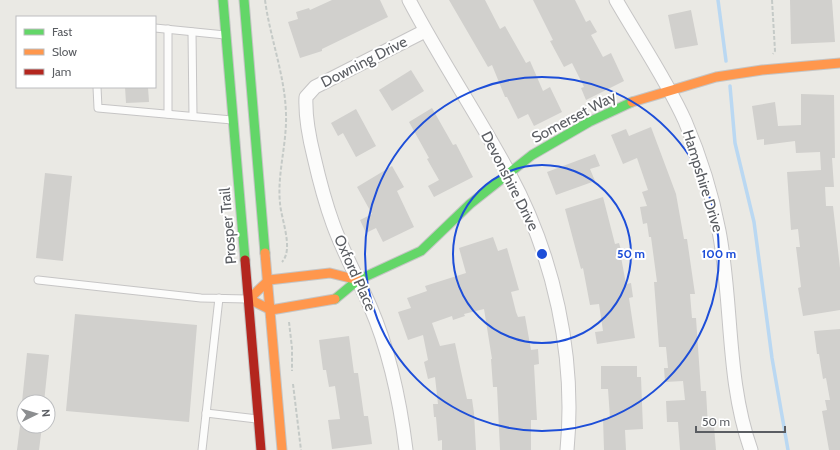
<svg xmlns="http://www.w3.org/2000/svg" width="840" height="450" font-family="Cabin,sans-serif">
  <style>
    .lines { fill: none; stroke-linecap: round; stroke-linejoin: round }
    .stream { stroke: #bad8f2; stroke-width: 3.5 }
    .building { fill: #d1d0cd }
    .lane-casing { stroke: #c6c5c5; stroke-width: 9 }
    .street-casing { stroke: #c6c5c5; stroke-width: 15 }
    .fast-casing { stroke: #c5c5c5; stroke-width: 11 }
    .slow-casing { stroke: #c5c5c5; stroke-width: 11 }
    .jam-casing { stroke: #c5c5c5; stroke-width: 11 }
    .path { stroke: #c5cac7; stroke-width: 2; stroke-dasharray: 4 2; stroke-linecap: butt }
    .lane { stroke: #fcfcfb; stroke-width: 7 }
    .street { stroke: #fcfcfb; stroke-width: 13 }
    .fast { stroke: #63d668; stroke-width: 9 }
    .slow { stroke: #ff974d; stroke-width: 9 }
    .jam { stroke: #b3261e; stroke-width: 9 }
    .ring { fill: none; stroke: #1d4ed8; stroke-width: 2 }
    .labels { text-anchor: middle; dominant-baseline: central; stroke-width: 4; stroke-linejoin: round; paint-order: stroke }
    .street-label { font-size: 15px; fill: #5a5d62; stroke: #fff }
    .centre { fill: #1d4ed8; stroke: #fff; stroke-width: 2 }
    .ring-label { font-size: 12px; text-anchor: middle; font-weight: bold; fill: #1d4ed8; stroke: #fff; stroke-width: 4; stroke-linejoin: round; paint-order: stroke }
  </style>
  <rect width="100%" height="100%" fill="#eae9e4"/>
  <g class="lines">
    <g class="stream">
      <path d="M 718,0 L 726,61"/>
      <path d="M 730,86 L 735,143 L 754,222 L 772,358 L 788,450"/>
    </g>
  </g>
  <g class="building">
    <path d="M 332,0 L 380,0 L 388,17 L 322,49 L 322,51 L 300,58 L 288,22 L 298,19 L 296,12 L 309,8 L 310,10 Z"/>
    <path d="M 449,0 L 485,0 L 500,29 L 505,26 L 526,63 L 530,61 L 543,91 L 550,87 L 562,112 L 534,126 L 528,114 L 518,119 L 507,97 L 505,97 L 492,65 L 488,67 Z"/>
    <path d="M 533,0 L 575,0 L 586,22 L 590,20 L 597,32 L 591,35 L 603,57 L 611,53 L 624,81 L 586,100 L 581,88 L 584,87 L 572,63 L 564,67 L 550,41 L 553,40 Z"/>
    <path d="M 790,0 L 832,0 L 835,42 L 791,44 Z"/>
    <path d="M 691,10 L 698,45 L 675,49 L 668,15 Z"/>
    <path d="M 411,70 L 424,91 L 392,111 L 379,90 Z"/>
    <path d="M 125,87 L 148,87 L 149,102 L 126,103 Z"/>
    <path d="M 801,94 L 834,95 L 835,158 L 832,158 L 834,187 L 825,187 L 826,206 L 833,206 L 840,268 L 840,310 L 803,316 L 798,288 L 801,287 L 796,247 L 800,247 L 798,229 L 791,230 L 787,172 L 821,170 L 820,152 L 796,153 L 795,141 L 764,145 L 764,139 L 757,140 L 752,106 L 775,102 L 778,126 L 801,125 Z"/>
    <path d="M 432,108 L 453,145 L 456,144 L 473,177 L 434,197 L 428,186 L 439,180 L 427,159 L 429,158 L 409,122 Z"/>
    <path d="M 356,109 L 376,146 L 356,157 L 343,133 L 338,136 L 331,123 Z"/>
    <path d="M 651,127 L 676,194 L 684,239 L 687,239 L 695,294 L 690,294 L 692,318 L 696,318 L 701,391 L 706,391 L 708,427 L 714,426 L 716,450 L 680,450 L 678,422 L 667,422 L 666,401 L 685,400 L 683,381 L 665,382 L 664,368 L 668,368 L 666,347 L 659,347 L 654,282 L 657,282 L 651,237 L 649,237 L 647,223 L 643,224 L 640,207 L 647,206 L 642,192 L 648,190 L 637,158 L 623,164 L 611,135 L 626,129 L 629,136 Z"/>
    <path d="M 595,154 L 600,166 L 590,169 L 595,181 L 556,195 L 547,172 Z"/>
    <path d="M 392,166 L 404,187 L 397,191 L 414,227 L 383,242 L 376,228 L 366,233 L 360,220 L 372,214 L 357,187 Z"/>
    <path d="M 45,173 L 72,176 L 63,261 L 36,258 Z"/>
    <path d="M 603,197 L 615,244 L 619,243 L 623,257 L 621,257 L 626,284 L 631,283 L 633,297 L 629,298 L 635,338 L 597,344 L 595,332 L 603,331 L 599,304 L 590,305 L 583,268 L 581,269 L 565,209 Z"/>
    <path d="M 493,237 L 498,251 L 507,248 L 519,290 L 511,292 L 516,312 L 518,317 L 525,316 L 531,350 L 538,349 L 539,364 L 534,365 L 537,420 L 531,420 L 531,450 L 500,450 L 497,387 L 493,387 L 491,359 L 492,359 L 484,309 L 464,314 L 465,316 L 453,320 L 452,316 L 432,323 L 440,346 L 455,343 L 467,399 L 472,399 L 474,413 L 476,450 L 442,450 L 442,440 L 438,441 L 436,417 L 434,417 L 433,404 L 438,404 L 435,377 L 428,379 L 424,362 L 428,360 L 423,335 L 408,340 L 398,312 L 411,308 L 407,298 L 427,291 L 425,286 L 466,273 L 459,248 Z"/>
    <path d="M 75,314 L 197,325 L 189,422 L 66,411 Z"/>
    <path d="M 840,329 L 840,450 L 829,450 L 822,411 L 827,410 L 825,400 L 830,400 L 826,378 L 823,379 L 819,354 L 817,354 L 814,331 Z"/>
    <path d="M 349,336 L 354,373 L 358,373 L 364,416 L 368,416 L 372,444 L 332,449 L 328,420 L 340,419 L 335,386 L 329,387 L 326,370 L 323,370 L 319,340 Z"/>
    <path d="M 27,353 L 49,355 L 44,402 L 22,402 Z"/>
    <path d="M 601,366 L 637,366 L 637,377 L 641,377 L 643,429 L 625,430 L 626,450 L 604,450 L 603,418 L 610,418 L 608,389 L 601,389 Z"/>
    <path d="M 20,426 L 42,426 L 39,450 L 17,450 Z"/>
  </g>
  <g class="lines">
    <defs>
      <g id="lane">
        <path d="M 155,28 L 225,35"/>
        <path d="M 168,29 L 168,114"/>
        <path d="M 192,32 L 193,116"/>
        <path d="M 97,87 L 98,108 L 232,120"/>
        <path d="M 38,280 L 201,298 L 247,299"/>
        <path d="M 206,413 L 257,419"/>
        <path d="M 202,450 L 219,298"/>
      </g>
      <g id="street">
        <path d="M 409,0 C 440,59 477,114 509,173 C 554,256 576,356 567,450"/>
        <path d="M 616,0 C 639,40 666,79 685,121 C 700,156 712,194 719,231 C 733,304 726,380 751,450"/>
        <path d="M 406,450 C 400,401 390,352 370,306 C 358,279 343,252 333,224 C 325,202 319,179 314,157 C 309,137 305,117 306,97 L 315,87 L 425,31"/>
      </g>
      <g id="fast">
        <path d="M 223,0 L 245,260"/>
        <path d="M 244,0 L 265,253"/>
        <path d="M 335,299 L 358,280 L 421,251 L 470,204 L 532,155 L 589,122 L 632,102"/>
      </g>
      <g id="slow">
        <path d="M 632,102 L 716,77 L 762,70 L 840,63"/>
        <path d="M 265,253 L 282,450"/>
        <path d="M 335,299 L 271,310 L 249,299 L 269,280 L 330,273 L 358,280"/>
      </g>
      <path id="jam" d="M 245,260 L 261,450"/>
    </defs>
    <use href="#lane" class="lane-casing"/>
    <use href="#street" class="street-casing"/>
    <use href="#fast" class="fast-casing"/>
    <use href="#slow" class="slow-casing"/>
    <use href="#jam" class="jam-casing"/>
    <g class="path">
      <path d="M 265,0 C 270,38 285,75 286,114 C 287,144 277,174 280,203 C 281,219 294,249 282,262"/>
      <path d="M 772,0 L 775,51 L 773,54"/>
      <path d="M 289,322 L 292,348 L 292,371"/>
      <path d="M 293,384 L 301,450"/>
    </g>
    <use href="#lane" class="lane"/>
    <use href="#street" class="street"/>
    <use href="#fast" class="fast"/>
    <use href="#slow" class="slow"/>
    <use href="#jam" class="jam"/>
  </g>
  <g class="ring">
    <circle cx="542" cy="254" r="89"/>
    <circle cx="542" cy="254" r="177"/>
  </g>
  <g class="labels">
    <g class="street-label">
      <text transform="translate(364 62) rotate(-27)">Downing Drive</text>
      <text transform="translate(574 117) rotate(-28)">Somerset Way</text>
      <text transform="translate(510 181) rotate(63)">Devonshire Drive</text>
      <text transform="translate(703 181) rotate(73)">Hampshire Drive</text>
      <text transform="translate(228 226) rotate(-95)">Prosper Trail</text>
      <text transform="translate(355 273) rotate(66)">Oxford Place</text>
    </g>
  </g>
  <circle cx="542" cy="254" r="6" class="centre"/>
  <g class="ring-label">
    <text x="631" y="258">50 m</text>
    <text x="719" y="258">100 m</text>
  </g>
  <rect x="16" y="16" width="140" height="72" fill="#ffffff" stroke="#bdbec0"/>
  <rect x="24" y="29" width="20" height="6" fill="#63d668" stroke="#bdbec0"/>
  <text x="52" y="36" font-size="12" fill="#5a5d62">Fast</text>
  <rect x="24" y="49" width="20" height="6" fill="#ff974d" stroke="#bdbec0"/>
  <text x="52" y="56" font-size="12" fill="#5a5d62">Slow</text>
  <rect x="24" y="69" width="20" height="6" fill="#b3261e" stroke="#bdbec0"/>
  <text x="52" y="76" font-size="12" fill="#5a5d62">Jam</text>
  <g transform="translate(36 414) rotate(85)"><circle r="19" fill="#ffffff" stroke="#bdbec0"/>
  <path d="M0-3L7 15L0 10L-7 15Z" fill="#8c8e90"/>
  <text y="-6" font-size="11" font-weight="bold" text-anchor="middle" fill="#5a5d62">N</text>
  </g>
  <path d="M696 426v6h89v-6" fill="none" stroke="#5a5d62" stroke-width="2"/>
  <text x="702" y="426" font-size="12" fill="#5a5d62" stroke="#ffffff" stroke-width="3" paint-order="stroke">50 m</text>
</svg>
